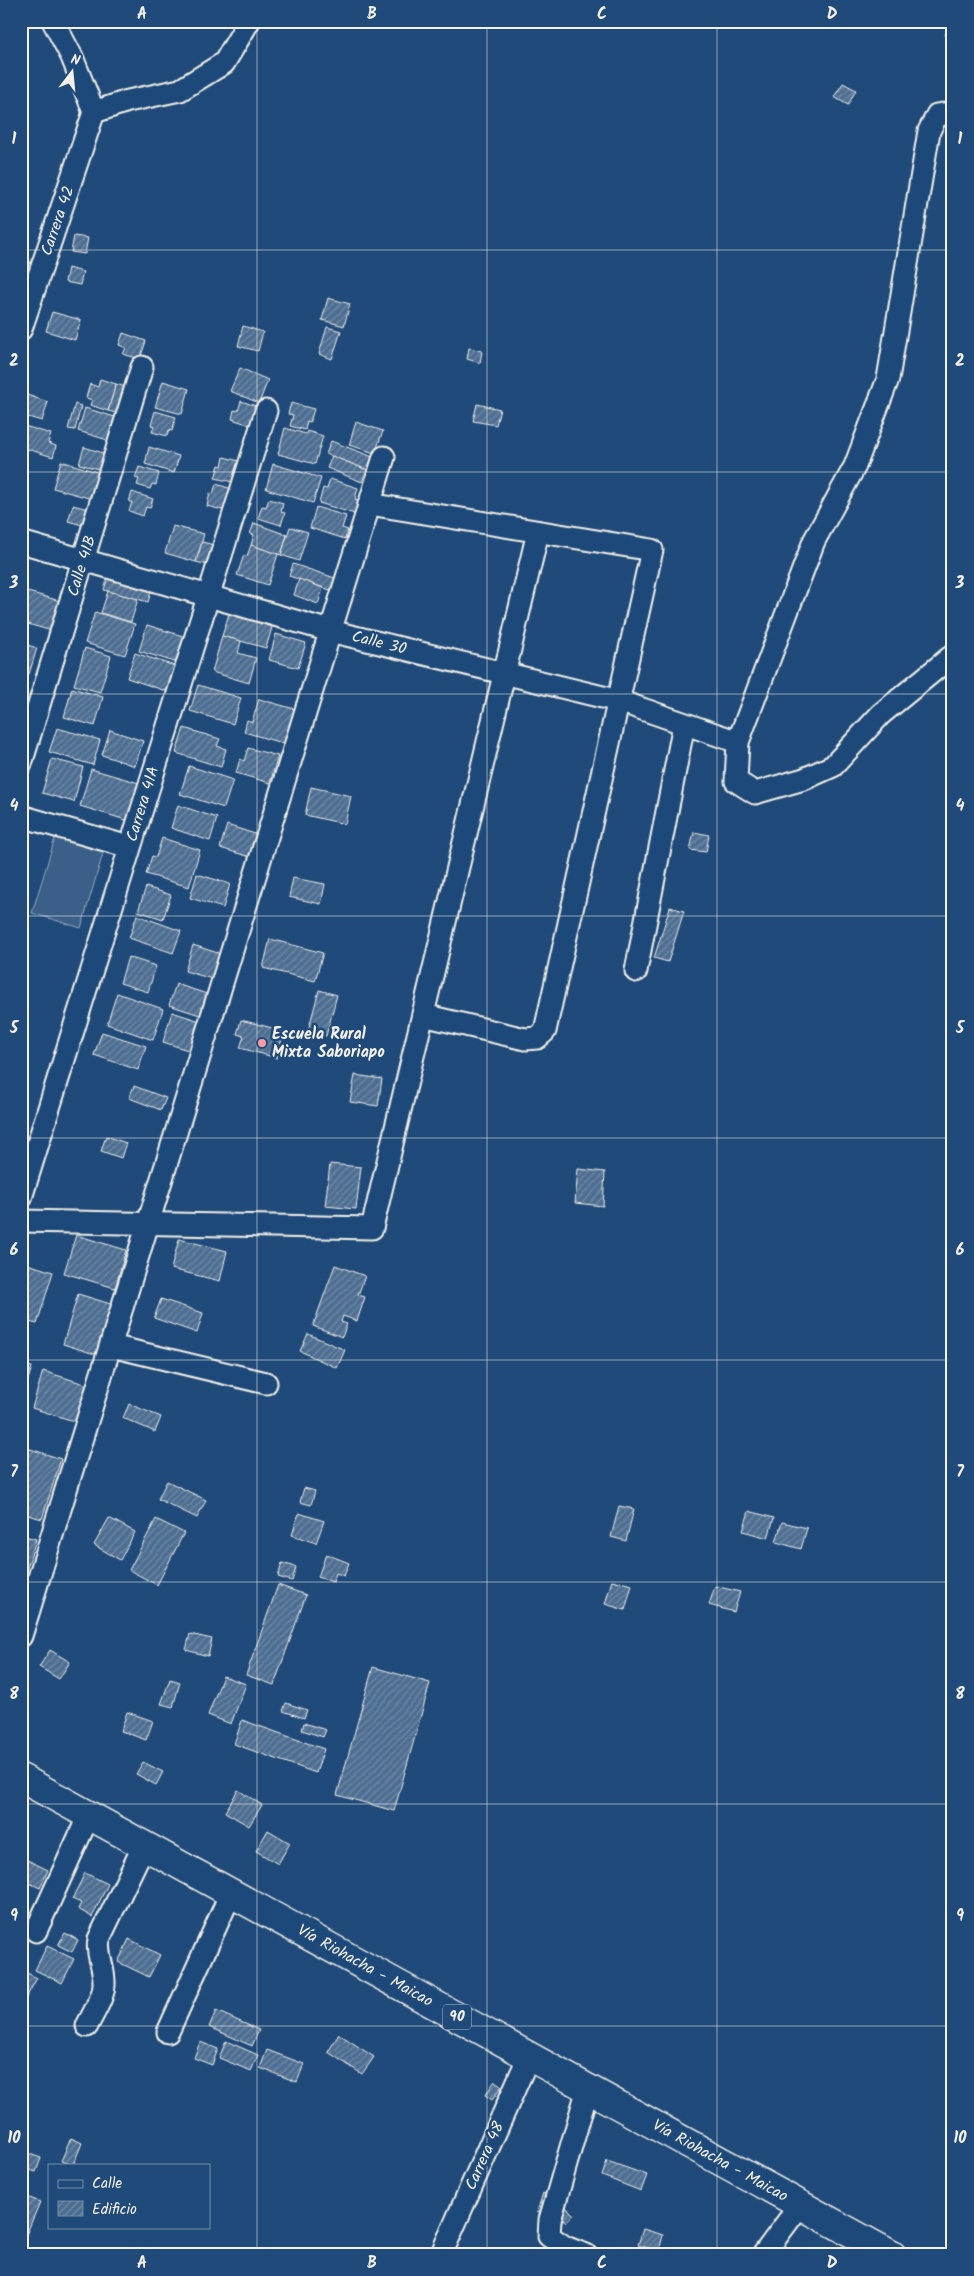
<svg xmlns="http://www.w3.org/2000/svg" width="974" height="2276" font-family="Kalam,sans-serif">
  <style>
    .grass { fill: #3a5f88; stroke: #97a8b8 }
    .building { fill: url(#building-hatch); stroke: #f4f1e8 }
    .lines { fill: none; stroke-linecap: round; stroke-linejoin: round }
    .street-casing { stroke: #f4f1e8; stroke-width: 25 }
    .highway-casing { stroke: #f4f1e8; stroke-width: 31 }
    .street { stroke: #1f4a7a; stroke-width: 21 }
    .highway { stroke: #1f4a7a; stroke-width: 28 }
    .grid { fill: none; stroke: #f4f1e8; stroke-width: 1; stroke-opacity: 0.55 }
    .poi-dot { fill: #ff9aa2; stroke: #1f4a7a; stroke-width: 2 }
    .labels { text-anchor: middle; dominant-baseline: central; stroke-width: 5; stroke-linejoin: round; paint-order: stroke }
    .shield { fill: #1f4a7a; stroke: #b4bfc7; stroke-width: 1 }
    .shield-label { font-size: 15px; font-weight: bold; fill: #f4f1e8 }
    .street-label { font-size: 16px; fill: #f4f1e8; stroke: #1f4a7a }
    .poi-label { font-size: 16px; font-weight: bold; fill: #f4f1e8; stroke: #1f4a7a; text-anchor: start }
    .neatline { fill: none; stroke: #f4f1e8; stroke-width: 2 }
    .grid-label { font-size: 16px; text-anchor: middle; font-weight: bold; fill: #f4f1e8 }
  </style>
  <defs>
    <pattern id="building-hatch" width="6" height="6" patternUnits="userSpaceOnUse" patternTransform="scale(1.25)"><rect width="6" height="6" fill="#4d6e92"/><path d="M-1 1l2-2M0 6l6-6M5 7l2-2" fill="none" stroke="#708aa6"/></pattern>
  </defs>
  <rect width="100%" height="100%" fill="#1f4a7a"/>
  <filter id="ink" filterUnits="userSpaceOnUse"><feTurbulence type="fractalNoise" baseFrequency=".02" numOctaves="2"/><feDisplacementMap in="SourceGraphic" scale="10" xChannelSelector="R" yChannelSelector="G"/><feConvolveMatrix kernelMatrix="1 2 1 2 8 2 1 2 1" color-interpolation-filters="sRGB"/></filter>
  <g filter="url(#ink)">
    <path class="grass" d="M 56,835 L 104,850 L 81,928 L 32,913 Z"/>
    <g class="building">
      <path d="M 819,21 L 831,21 L 829,28 L 818,25 Z"/>
      <path d="M 949,21 L 953,22 L 953,38 L 945,36 Z"/>
      <path d="M 843,83 L 856,90 L 848,105 L 834,97 Z"/>
      <path d="M 74,236 L 88,238 L 85,254 L 71,252 Z"/>
      <path d="M 68,268 L 83,272 L 80,285 L 65,282 Z"/>
      <path d="M 328,298 L 350,304 L 344,326 L 322,320 Z"/>
      <path d="M 52,312 L 81,320 L 75,340 L 46,331 Z"/>
      <path d="M 243,326 L 263,332 L 258,351 L 238,346 Z"/>
      <path d="M 327,327 L 341,331 L 332,359 L 319,354 Z"/>
      <path d="M 123,333 L 146,341 L 140,359 L 123,354 L 126,348 L 119,345 Z"/>
      <path d="M 469,348 L 482,351 L 480,363 L 467,359 Z"/>
      <path d="M 240,368 L 268,380 L 259,403 L 230,391 Z"/>
      <path d="M 100,379 L 116,384 L 108,411 L 90,405 L 92,400 L 86,398 L 90,384 L 98,387 Z"/>
      <path d="M 163,381 L 189,389 L 182,414 L 155,407 Z"/>
      <path d="M 116,384 L 132,389 L 125,415 L 108,411 Z"/>
      <path d="M 27,395 L 48,402 L 42,421 L 21,415 Z"/>
      <path d="M 241,401 L 256,406 L 253,417 L 256,418 L 253,426 L 232,419 L 234,410 L 238,411 Z"/>
      <path d="M 291,403 L 314,409 L 310,422 L 307,421 L 305,430 L 290,426 L 293,415 L 288,414 Z"/>
      <path d="M 75,404 L 81,406 L 75,430 L 68,429 Z"/>
      <path d="M 477,404 L 500,409 L 496,425 L 473,421 Z"/>
      <path d="M 85,408 L 118,418 L 111,441 L 78,431 Z"/>
      <path d="M 155,411 L 176,417 L 172,431 L 169,430 L 167,436 L 152,432 L 154,426 L 151,425 Z"/>
      <path d="M 356,422 L 383,431 L 375,453 L 349,445 Z"/>
      <path d="M 21,425 L 51,434 L 48,443 L 56,446 L 53,457 L 21,447 Z"/>
      <path d="M 285,428 L 306,434 L 307,431 L 323,436 L 315,464 L 278,454 Z"/>
      <path d="M 331,441 L 378,459 L 373,472 L 326,454 Z"/>
      <path d="M 84,447 L 106,454 L 102,470 L 79,464 Z"/>
      <path d="M 149,447 L 179,456 L 174,473 L 145,464 Z"/>
      <path d="M 332,456 L 367,470 L 362,482 L 327,468 Z"/>
      <path d="M 224,457 L 239,461 L 237,483 L 215,478 L 219,465 L 222,466 Z"/>
      <path d="M 61,461 L 103,474 L 96,500 L 53,488 Z"/>
      <path d="M 273,464 L 321,478 L 313,503 L 266,489 Z"/>
      <path d="M 139,467 L 159,473 L 156,485 L 152,484 L 150,489 L 137,485 L 139,479 L 135,478 Z"/>
      <path d="M 330,479 L 358,488 L 355,499 L 362,502 L 358,515 L 319,503 L 323,488 L 327,489 Z"/>
      <path d="M 216,484 L 232,489 L 230,512 L 207,506 L 210,493 L 213,494 Z"/>
      <path d="M 132,492 L 153,499 L 150,508 L 146,507 L 143,516 L 129,511 L 132,502 L 129,502 Z"/>
      <path d="M 269,499 L 283,503 L 281,512 L 285,513 L 281,525 L 258,518 L 262,506 L 266,507 Z"/>
      <path d="M 73,505 L 95,511 L 89,527 L 68,521 Z"/>
      <path d="M 316,507 L 346,516 L 342,528 L 348,530 L 345,539 L 310,528 Z"/>
      <path d="M 254,523 L 287,535 L 281,555 L 251,545 L 254,535 L 250,534 Z"/>
      <path d="M 173,526 L 204,534 L 196,562 L 165,553 Z"/>
      <path d="M 290,527 L 308,532 L 299,561 L 281,555 Z"/>
      <path d="M 202,542 L 218,546 L 212,566 L 196,562 Z"/>
      <path d="M 251,545 L 278,554 L 268,585 L 237,575 L 244,555 L 247,556 Z"/>
      <path d="M 293,564 L 338,579 L 333,591 L 289,576 Z"/>
      <path d="M 109,573 L 153,585 L 148,602 L 104,590 Z"/>
      <path d="M 299,579 L 323,588 L 318,604 L 294,595 Z"/>
      <path d="M 21,590 L 60,601 L 52,631 L 21,622 Z"/>
      <path d="M 108,591 L 138,599 L 131,622 L 101,613 Z"/>
      <path d="M 230,611 L 273,624 L 266,648 L 222,636 Z"/>
      <path d="M 95,612 L 135,624 L 125,655 L 85,643 Z"/>
      <path d="M 147,625 L 186,637 L 178,663 L 139,651 Z"/>
      <path d="M 276,634 L 306,643 L 298,668 L 269,660 Z"/>
      <path d="M 222,636 L 241,641 L 238,653 L 256,658 L 249,683 L 212,672 Z"/>
      <path d="M 21,643 L 37,648 L 29,674 L 21,671 Z"/>
      <path d="M 85,648 L 111,656 L 100,692 L 74,685 Z"/>
      <path d="M 135,653 L 178,667 L 169,692 L 127,678 Z"/>
      <path d="M 21,678 L 26,680 L 21,695 Z"/>
      <path d="M 198,685 L 241,698 L 233,724 L 190,711 Z"/>
      <path d="M 72,688 L 103,697 L 95,726 L 64,717 Z"/>
      <path d="M 259,699 L 298,710 L 289,745 L 244,732 L 247,720 L 252,722 Z"/>
      <path d="M 57,728 L 100,740 L 93,765 L 49,752 Z"/>
      <path d="M 184,728 L 220,739 L 217,746 L 226,749 L 221,767 L 176,753 Z"/>
      <path d="M 110,730 L 143,741 L 135,766 L 102,755 Z"/>
      <path d="M 248,748 L 278,756 L 270,783 L 236,773 L 240,759 L 244,761 Z"/>
      <path d="M 52,759 L 83,767 L 74,802 L 42,793 Z"/>
      <path d="M 189,766 L 233,780 L 224,808 L 180,794 Z"/>
      <path d="M 91,769 L 139,783 L 129,821 L 80,806 Z"/>
      <path d="M 311,787 L 351,796 L 345,824 L 305,815 Z"/>
      <path d="M 178,805 L 217,818 L 210,841 L 171,828 Z"/>
      <path d="M 227,825 L 261,836 L 254,858 L 220,848 Z"/>
      <path d="M 694,832 L 709,835 L 706,852 L 690,850 Z"/>
      <path d="M 162,838 L 200,850 L 189,887 L 146,874 L 152,856 L 156,857 Z"/>
      <path d="M 197,874 L 230,884 L 223,908 L 190,898 Z"/>
      <path d="M 293,878 L 325,884 L 321,904 L 289,897 Z"/>
      <path d="M 146,887 L 171,895 L 163,919 L 138,911 Z"/>
      <path d="M 670,907 L 684,911 L 668,962 L 654,958 Z"/>
      <path d="M 137,915 L 181,931 L 173,953 L 129,938 Z"/>
      <path d="M 270,939 L 323,953 L 315,981 L 263,968 Z"/>
      <path d="M 193,945 L 227,956 L 219,981 L 185,971 Z"/>
      <path d="M 128,957 L 156,966 L 148,992 L 120,983 Z"/>
      <path d="M 176,984 L 210,995 L 203,1016 L 169,1005 Z"/>
      <path d="M 319,990 L 337,995 L 326,1036 L 308,1031 Z"/>
      <path d="M 117,993 L 163,1009 L 153,1040 L 107,1024 Z"/>
      <path d="M 172,1012 L 203,1022 L 194,1052 L 163,1042 Z"/>
      <path d="M 241,1020 L 284,1031 L 277,1058 L 240,1048 L 244,1036 L 237,1034 Z"/>
      <path d="M 102,1032 L 146,1046 L 138,1070 L 94,1055 Z"/>
      <path d="M 355,1075 L 382,1079 L 378,1106 L 350,1102 Z"/>
      <path d="M 134,1086 L 166,1098 L 161,1110 L 129,1098 Z"/>
      <path d="M 106,1136 L 126,1143 L 121,1158 L 101,1151 Z"/>
      <path d="M 330,1164 L 361,1167 L 356,1209 L 325,1206 Z"/>
      <path d="M 578,1169 L 605,1172 L 603,1206 L 575,1203 Z"/>
      <path d="M 76,1235 L 126,1250 L 115,1288 L 64,1273 Z"/>
      <path d="M 179,1239 L 227,1251 L 220,1281 L 171,1269 Z"/>
      <path d="M 21,1262 L 53,1272 L 37,1324 L 21,1320 Z"/>
      <path d="M 335,1265 L 365,1276 L 358,1295 L 365,1297 L 357,1321 L 343,1316 L 341,1322 L 347,1324 L 342,1337 L 313,1326 Z"/>
      <path d="M 78,1294 L 117,1306 L 101,1356 L 63,1344 Z"/>
      <path d="M 161,1299 L 203,1313 L 197,1333 L 154,1318 Z"/>
      <path d="M 308,1334 L 345,1350 L 337,1368 L 300,1351 Z"/>
      <path d="M 21,1364 L 32,1367 L 24,1393 L 21,1392 Z"/>
      <path d="M 43,1371 L 88,1385 L 77,1422 L 32,1408 Z"/>
      <path d="M 129,1404 L 161,1417 L 155,1432 L 123,1418 Z"/>
      <path d="M 21,1446 L 61,1459 L 42,1519 L 21,1513 Z"/>
      <path d="M 167,1481 L 206,1500 L 197,1518 L 158,1499 Z"/>
      <path d="M 304,1488 L 315,1491 L 311,1505 L 300,1502 Z"/>
      <path d="M 619,1506 L 634,1509 L 626,1541 L 611,1537 Z"/>
      <path d="M 749,1511 L 774,1518 L 768,1538 L 743,1531 Z"/>
      <path d="M 299,1513 L 324,1521 L 316,1543 L 292,1535 Z"/>
      <path d="M 109,1518 L 135,1532 L 120,1560 L 94,1545 Z"/>
      <path d="M 156,1519 L 184,1533 L 157,1585 L 129,1570 Z"/>
      <path d="M 782,1522 L 807,1528 L 801,1549 L 776,1542 Z"/>
      <path d="M 21,1535 L 36,1539 L 22,1585 L 21,1585 Z"/>
      <path d="M 326,1554 L 349,1563 L 344,1576 L 336,1573 L 333,1582 L 318,1577 Z"/>
      <path d="M 282,1563 L 296,1567 L 292,1581 L 278,1577 Z"/>
      <path d="M 612,1580 L 632,1585 L 625,1610 L 605,1604 Z"/>
      <path d="M 278,1585 L 306,1595 L 274,1685 L 246,1675 Z"/>
      <path d="M 715,1586 L 740,1592 L 734,1612 L 709,1605 Z"/>
      <path d="M 190,1634 L 212,1639 L 208,1656 L 186,1650 Z"/>
      <path d="M 50,1650 L 70,1662 L 59,1679 L 39,1667 Z"/>
      <path d="M 373,1667 L 430,1683 L 394,1811 L 337,1795 Z"/>
      <path d="M 223,1676 L 246,1684 L 231,1724 L 208,1715 Z"/>
      <path d="M 170,1679 L 180,1682 L 173,1707 L 161,1704 Z"/>
      <path d="M 286,1703 L 307,1710 L 304,1718 L 283,1711 Z"/>
      <path d="M 127,1712 L 153,1721 L 146,1740 L 121,1731 Z"/>
      <path d="M 242,1720 L 324,1749 L 316,1773 L 234,1744 Z"/>
      <path d="M 304,1723 L 326,1730 L 323,1737 L 302,1730 Z"/>
      <path d="M 143,1762 L 163,1772 L 156,1785 L 136,1774 Z"/>
      <path d="M 238,1790 L 262,1805 L 249,1826 L 225,1812 Z"/>
      <path d="M 268,1830 L 290,1843 L 278,1864 L 256,1851 Z"/>
      <path d="M 21,1857 L 48,1870 L 40,1888 L 21,1879 Z"/>
      <path d="M 85,1873 L 108,1884 L 92,1917 L 78,1909 L 81,1903 L 72,1899 Z"/>
      <path d="M 65,1933 L 78,1940 L 72,1952 L 58,1945 Z"/>
      <path d="M 129,1939 L 160,1955 L 149,1977 L 118,1962 Z"/>
      <path d="M 47,1946 L 74,1959 L 62,1983 L 35,1970 Z"/>
      <path d="M 21,1970 L 37,1978 L 22,2005 L 21,2004 Z"/>
      <path d="M 216,2011 L 259,2030 L 252,2046 L 209,2027 Z"/>
      <path d="M 339,2034 L 374,2057 L 362,2074 L 328,2052 Z"/>
      <path d="M 226,2041 L 258,2055 L 251,2071 L 219,2058 Z"/>
      <path d="M 200,2042 L 218,2049 L 212,2065 L 194,2058 Z"/>
      <path d="M 267,2050 L 304,2064 L 297,2082 L 260,2068 Z"/>
      <path d="M 495,2081 L 502,2086 L 492,2100 L 485,2095 Z"/>
      <path d="M 71,2138 L 82,2143 L 73,2165 L 61,2161 Z"/>
      <path d="M 21,2151 L 41,2158 L 36,2172 L 21,2167 Z"/>
      <path d="M 607,2161 L 647,2175 L 641,2191 L 602,2176 Z"/>
      <path d="M 543,2193 L 551,2196 L 545,2215 L 537,2212 Z"/>
      <path d="M 22,2195 L 40,2202 L 26,2235 L 21,2233 Z"/>
      <path d="M 566,2207 L 574,2215 L 566,2222 L 559,2214 Z"/>
      <path d="M 643,2229 L 663,2235 L 659,2251 L 638,2245 Z"/>
    </g>
    <g class="lines">
      <defs>
        <g id="street">
          <path d="M 53,21 L 72,57 L 94,112"/>
          <path d="M 94,112 L 128,101 L 180,90 L 224,63 L 249,21"/>
          <path d="M 953,113 L 937,115 L 929,131 L 888,379 L 855,466 L 814,541 L 738,742 L 736,781 L 755,793 L 804,779 L 833,766 L 881,714 L 953,655"/>
          <path d="M 21,329 L 94,112"/>
          <path d="M 369,504 L 652,550 L 545,1031 L 537,1038 L 525,1039 L 423,1015"/>
          <path d="M 21,542 L 330,631 L 619,701 L 738,742"/>
          <path d="M 21,764 L 142,367"/>
          <path d="M 21,816 L 129,847"/>
          <path d="M 636,971 L 684,724"/>
          <path d="M 21,1198 L 266,411"/>
          <path d="M 21,1221 L 372,1228 L 538,532"/>
          <path d="M 111,1346 L 266,1383"/>
          <path d="M 21,1636 L 384,457"/>
          <path d="M 36,1931 L 89,1815"/>
          <path d="M 87,2026 C 93,2013 105,1996 104,1982 C 104,1966 96,1954 99,1939 L 144,1845"/>
          <path d="M 168,2032 L 231,1893"/>
          <path d="M 441,2255 L 529,2056"/>
          <path d="M 586,2255 L 565,2247 L 549,2236 L 550,2220 L 588,2088"/>
          <path d="M 763,2255 L 800,2205"/>
        </g>
        <path id="highway" d="M 21,1778 L 892,2255"/>
      </defs>
      <use href="#street" class="street-casing"/>
      <use href="#highway" class="highway-casing"/>
      <use href="#street" class="street"/>
      <use href="#highway" class="highway"/>
    </g>
  </g>
  <path class="grid" d="M 257,21 L 257,2255M 487,21 L 487,2255M 717,21 L 717,2255M 21,250 L 953,250M 21,472 L 953,472M 21,694 L 953,694M 21,916 L 953,916M 21,1138 L 953,1138M 21,1360 L 953,1360M 21,1582 L 953,1582M 21,1804 L 953,1804M 21,2026 L 953,2026"/>
  <circle class="poi-dot" cx="262" cy="1043" r="5"/>
  <g class="labels">
    <rect class="shield" x="443" y="2004.5" width="28" height="25" rx="4"/>
    <g class="shield-label">
      <text x="457" y="2017">90</text>
    </g>
    <g class="street-label">
      <text transform="translate(58 221) rotate(-71)">Carrera 42</text>
      <text transform="translate(82 566) rotate(-73)">Calle 41B</text>
      <text transform="translate(379 643) rotate(14)">Calle 30</text>
      <text transform="translate(143 804) rotate(-73)">Carrera 41A</text>
      <text transform="translate(365 1966) rotate(29)">Vía Riohacha - Maicao</text>
      <text transform="translate(485 2156) rotate(-66)">Carrera 48</text>
      <text transform="translate(720 2161) rotate(29)">Vía Riohacha - Maicao</text>
    </g>
    <g class="poi-label">
      <text x="272" y="1034">Escuela Rural<tspan x="272" dy="18">Mixta Saboriapo</tspan></text>
    </g>
  </g>
  <rect width="974" height="2276" fill="none" stroke="#1f4a7a" stroke-width="55"/>
  <rect x="48" y="2164" width="162" height="65" fill="#1f4a7a" stroke="#748da6"/>
  <rect x="58" y="2180" width="25" height="8" fill="#1f4a7a" stroke="#748da6"/>
  <text x="92" y="2188" font-size="15" fill="#f4f1e8">Calle</text>
  <rect x="58" y="2201" width="25" height="15" fill="url(#building-hatch)" stroke="#748da6"/>
  <text x="92" y="2214" font-size="15" fill="#f4f1e8">Edificio</text>
  <g transform="translate(72 72) rotate(16)" stroke="#1f4a7a" stroke-width="4" paint-order="stroke">
  <path d="M0-4L9 19L0 12L-9 19Z" fill="#f4f1e8"/>
  <text y="-8" font-size="14" font-weight="bold" text-anchor="middle" fill="#f4f1e8">N</text>
  </g>
  <rect x="28" y="28" width="918" height="2220" class="neatline"/>
  <g class="grid-label">
    <text x="142" y="19">A</text>
    <text x="372" y="19">B</text>
    <text x="602" y="19">C</text>
    <text x="832" y="19">D</text>
    <text x="14" y="144">1</text>
    <text x="960" y="144">1</text>
    <text x="14" y="366">2</text>
    <text x="960" y="366">2</text>
    <text x="14" y="588">3</text>
    <text x="960" y="588">3</text>
    <text x="14" y="811">4</text>
    <text x="960" y="811">4</text>
    <text x="14" y="1033">5</text>
    <text x="960" y="1033">5</text>
    <text x="14" y="1255">6</text>
    <text x="960" y="1255">6</text>
    <text x="14" y="1477">7</text>
    <text x="960" y="1477">7</text>
    <text x="14" y="1699">8</text>
    <text x="960" y="1699">8</text>
    <text x="14" y="1921">9</text>
    <text x="960" y="1921">9</text>
    <text x="14" y="2143">10</text>
    <text x="960" y="2143">10</text>
    <text x="142" y="2268">A</text>
    <text x="372" y="2268">B</text>
    <text x="602" y="2268">C</text>
    <text x="832" y="2268">D</text>
  </g>
</svg>
